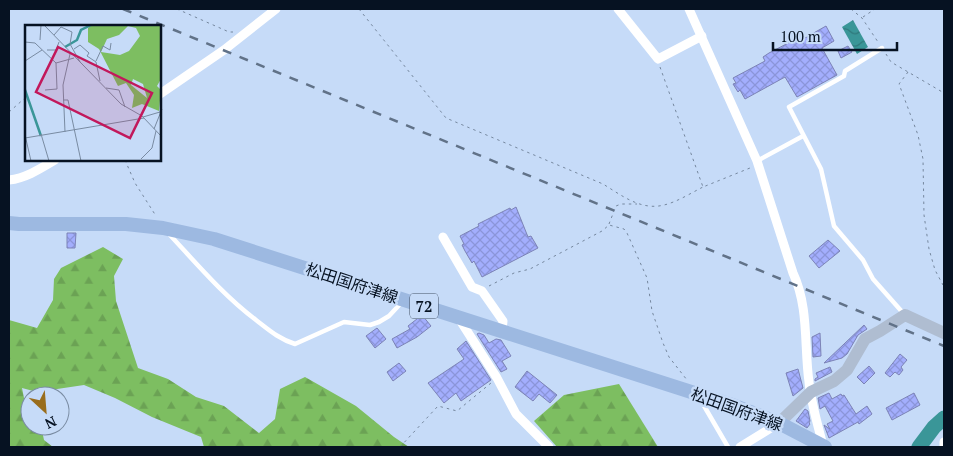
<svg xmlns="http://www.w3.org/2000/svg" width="953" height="456" font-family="'PT Serif','Noto Sans JP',serif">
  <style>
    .forest { fill: url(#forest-firs) }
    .water { fill: url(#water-waves) }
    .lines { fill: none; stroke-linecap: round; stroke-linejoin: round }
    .river { stroke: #3a9698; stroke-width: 15 }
    .building { fill: url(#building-cross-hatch); stroke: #7c83b6 }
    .path { stroke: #75879e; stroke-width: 1; stroke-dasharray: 2.5 4; stroke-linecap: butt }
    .service { stroke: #fff; stroke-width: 4.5 }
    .minor { stroke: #fff; stroke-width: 9 }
    .secondary { stroke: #afbdd1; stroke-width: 12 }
    .primary { stroke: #9db9e1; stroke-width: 14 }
    .rail { stroke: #617288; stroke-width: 2.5; stroke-dasharray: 9 9; stroke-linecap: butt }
    .labels { text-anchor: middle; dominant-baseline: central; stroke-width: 5; stroke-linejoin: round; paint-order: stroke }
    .shield { fill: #c6dbf8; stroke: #404e62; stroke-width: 1 }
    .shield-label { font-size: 15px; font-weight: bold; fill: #061222 }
    .street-label { font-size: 16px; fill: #061222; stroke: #c6dbf8 }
    .inset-river { fill: none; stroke: #3a9698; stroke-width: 2.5 }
    .inset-road { fill: none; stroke: #798ba2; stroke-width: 1 }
    .view { fill: #c2185b; fill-opacity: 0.15; stroke: #c2185b; stroke-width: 2.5 }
    .inset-edge { fill: none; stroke: #061222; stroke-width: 2.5 }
  </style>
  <defs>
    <pattern id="forest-firs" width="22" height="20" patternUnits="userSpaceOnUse" patternTransform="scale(1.25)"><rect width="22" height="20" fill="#7dbe61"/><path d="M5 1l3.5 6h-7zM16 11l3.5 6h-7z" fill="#6ba254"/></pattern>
    <pattern id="water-waves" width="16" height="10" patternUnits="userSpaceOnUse" patternTransform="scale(1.25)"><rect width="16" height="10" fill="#3a9698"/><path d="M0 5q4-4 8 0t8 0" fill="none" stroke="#2f797c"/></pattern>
    <pattern id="building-cross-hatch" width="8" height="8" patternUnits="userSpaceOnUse" patternTransform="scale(1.25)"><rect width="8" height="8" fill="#a3aefd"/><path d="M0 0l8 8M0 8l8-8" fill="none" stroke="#8b95d9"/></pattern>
  </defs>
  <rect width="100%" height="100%" fill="#c6dbf8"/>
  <g class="forest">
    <path d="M 103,247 L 123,259 L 114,276 L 116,301 L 138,368 L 168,379 L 196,397 L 224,406 L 259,433 L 275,419 L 280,389 L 305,377 L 356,406 L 394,437 L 409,447 L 204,447 L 201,437 L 152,417 L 115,398 L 84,385 L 37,392 L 22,388 L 24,398 L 30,406 L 30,426 L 41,426 L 44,440 L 53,447 L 9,447 L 9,320 L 37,328 L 53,300 L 54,279 L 61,268 Z"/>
    <path d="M 619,384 L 658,447 L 557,447 L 534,421 L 564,395 Z"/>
  </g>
  <path class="water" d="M 853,20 L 868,47 L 857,54 L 842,27 Z"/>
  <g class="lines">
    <path class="river" d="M 919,447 L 934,427 L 944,418"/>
  </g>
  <g class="building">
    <path d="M 826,26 L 834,41 L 822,48 L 837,75 L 797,97 L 785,77 L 745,99 L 740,90 L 738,92 L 733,84 L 736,83 L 733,78 L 765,61 L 763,57 L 769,53 L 794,40 L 795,42 L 803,39 Z"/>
    <path d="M 848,46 L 852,52 L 841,58 L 838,51 Z"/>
    <path d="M 516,207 L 528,237 L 531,236 L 538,248 L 482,277 L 474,261 L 472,263 L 465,251 L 462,245 L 464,244 L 460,236 L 479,226 L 478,224 L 510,208 L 511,210 Z"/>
    <path d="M 67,233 L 76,233 L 75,248 L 67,248 Z"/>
    <path d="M 828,240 L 840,251 L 819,268 L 809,256 Z"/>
    <path d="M 422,315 L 431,326 L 417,337 L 397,348 L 392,339 L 410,329 L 408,326 Z"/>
    <path d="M 864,325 L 867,329 L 858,335 L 847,354 L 842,358 L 824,363 Z"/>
    <path d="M 377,328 L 386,339 L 375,348 L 366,336 Z"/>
    <path d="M 479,333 L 484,335 L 489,343 L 496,339 L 501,340 L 511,356 L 502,361 L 507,369 L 501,372 L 477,334 Z"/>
    <path d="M 820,333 L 821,356 L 813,357 L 812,337 Z"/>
    <path d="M 466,341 L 491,380 L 461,401 L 456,393 L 444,403 L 428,383 L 464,359 L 457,349 Z"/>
    <path d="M 900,354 L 907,360 L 901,367 L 903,370 L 899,375 L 895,372 L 890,377 L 885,373 Z"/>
    <path d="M 399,363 L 406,371 L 393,381 L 387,372 Z"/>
    <path d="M 869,366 L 875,373 L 864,384 L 857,377 Z"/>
    <path d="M 830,367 L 832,372 L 815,381 L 815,379 L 818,377 L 816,373 Z"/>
    <path d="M 798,369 L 803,388 L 793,396 L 786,373 Z"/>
    <path d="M 527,371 L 557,395 L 550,403 L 539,394 L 533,401 L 515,387 Z"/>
    <path d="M 829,393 L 832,399 L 841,394 L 842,396 L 844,395 L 856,414 L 867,406 L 872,414 L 859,424 L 858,422 L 829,438 L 824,425 L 830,429 L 827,424 L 833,421 L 825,406 L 820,409 L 818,398 Z"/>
    <path d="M 914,393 L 920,405 L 892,420 L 886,408 Z"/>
    <path d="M 805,409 L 808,411 L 810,421 L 809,423 L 810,424 L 807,428 L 796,421 Z"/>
  </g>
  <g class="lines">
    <g class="path">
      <path d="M 177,9 L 229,32 L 233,32"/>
      <path d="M 359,9 L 446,118 L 603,184 C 621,195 641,211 664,205 C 677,202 691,193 703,187"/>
      <path d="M 851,9 L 862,18 L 878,42"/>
      <path d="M 863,17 L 875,9"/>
      <path d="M 886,54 L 891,62 L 944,93"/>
      <path d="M 660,67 L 703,187 L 750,168"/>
      <path d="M 908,72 L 899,84 L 918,135 L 923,159 L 924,215 L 929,249 L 935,270 L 943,285 L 944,284"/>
      <path d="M 9,112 L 25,98"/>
      <path d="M 125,160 L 135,183 L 156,216"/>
      <path d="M 609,224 L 616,206 L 621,204 L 637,204"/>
      <path d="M 489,286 L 514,273 L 530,269 L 602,231 L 609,225 L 624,229 L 627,233 L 647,278 L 652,311 L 663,343 L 669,357 L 687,380"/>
      <path d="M 400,447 L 438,406 L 457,411 L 491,383"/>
    </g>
    <g class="service">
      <path d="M 882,48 L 845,71 L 844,76 L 789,107 L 821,169 L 834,226 L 863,260 L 873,279 L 904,314"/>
      <path d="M 757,161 L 803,136"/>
      <path d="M 169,234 C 197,264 223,295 256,320 C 269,330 279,339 295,344 L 344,322 L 370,325 L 379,322 L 389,316 L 402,302"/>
      <path d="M 700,399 L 728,447"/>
    </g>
    <g class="minor">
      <path d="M 618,9 L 658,59 L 702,36"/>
      <path d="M 689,9 L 757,161 L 793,273 C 809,307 804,346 809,382 C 811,403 818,425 823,446"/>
      <path d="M 160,94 L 224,50 L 276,9"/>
      <path d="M 9,180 C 26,178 40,169 55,160"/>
      <path d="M 443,237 L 472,287 L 482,291 L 503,321 L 502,331"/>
      <path d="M 458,317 L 497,378 L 516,414 L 549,447"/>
      <path d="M 740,447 L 779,423"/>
      <path d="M 944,447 L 944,442"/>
    </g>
    <path class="secondary" d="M 779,423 L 811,392 L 834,381 L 847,370 L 865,339 L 880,331 L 905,315 L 944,333"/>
    <path class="primary" d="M 9,223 L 19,224 L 126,224 L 163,228 L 214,239 L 735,406 L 779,423 L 825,447"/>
    <path class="rail" d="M 123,9 L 944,346"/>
  </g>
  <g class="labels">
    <rect class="shield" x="410" y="293.5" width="28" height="25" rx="4"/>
    <g class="shield-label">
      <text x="424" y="306">72</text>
    </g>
    <g class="street-label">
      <text transform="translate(352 283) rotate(18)">松田国府津線</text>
      <text transform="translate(737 409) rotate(20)">松田国府津線</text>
    </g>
  </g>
  <g transform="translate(25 25)">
    <rect width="136" height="136" fill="#c6dbf8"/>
    <path d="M 67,0 L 136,0 L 136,54 L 132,61 L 136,65 L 134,86 L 117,79 L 107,83 L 109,70 L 101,58 L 93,61 L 74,24 L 63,17 L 63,3 ZM 103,1 L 111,3 L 115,11 L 104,26 L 95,30 L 76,27 L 82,14 L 94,10 ZM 108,54 L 118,59 L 122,73 L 106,60 Z" fill="#7dbe61" fill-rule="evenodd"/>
    <path class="inset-river" d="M 40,22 L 52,15 L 56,5 L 66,0M 0,65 L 16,111"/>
    <path class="inset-road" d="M 19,0 L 96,79 L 117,91 L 137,112M 29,10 L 36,2 L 47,7 L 45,19 L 55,37M 15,15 L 16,0M 0,17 L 10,18 L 31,38 L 49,33M 49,24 L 55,20 L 64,28 L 62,31 L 71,37 L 75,56M 22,25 L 31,25 L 34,17M 0,36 L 17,25M 71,36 L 78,21 L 85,25 L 86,18M 81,63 L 94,65 L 100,82M 20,65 L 32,64 L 31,38M 38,75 L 43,75 L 56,136M 118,92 L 135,87M 129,104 L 137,84M 40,107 L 38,60 L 45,29M 16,109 L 24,136M 0,110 L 6,136M 0,113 L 119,93M 116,134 L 127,123 L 131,106"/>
    <path class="view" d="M 33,22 L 127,68 L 105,113 L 11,67 Z"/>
    <rect width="136" height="136" class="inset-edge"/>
  </g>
  <rect width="953" height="456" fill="none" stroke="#061222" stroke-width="20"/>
  <g transform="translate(45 411) rotate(154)"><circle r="24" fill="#c6dbf8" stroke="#798ba2"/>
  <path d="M0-4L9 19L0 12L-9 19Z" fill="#996d1c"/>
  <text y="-8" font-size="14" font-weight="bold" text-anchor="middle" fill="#061222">N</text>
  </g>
  <path d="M773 42v8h124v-8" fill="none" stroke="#061222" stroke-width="2.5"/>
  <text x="780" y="42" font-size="15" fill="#061222" stroke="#c6dbf8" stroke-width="4" paint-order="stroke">100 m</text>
</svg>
